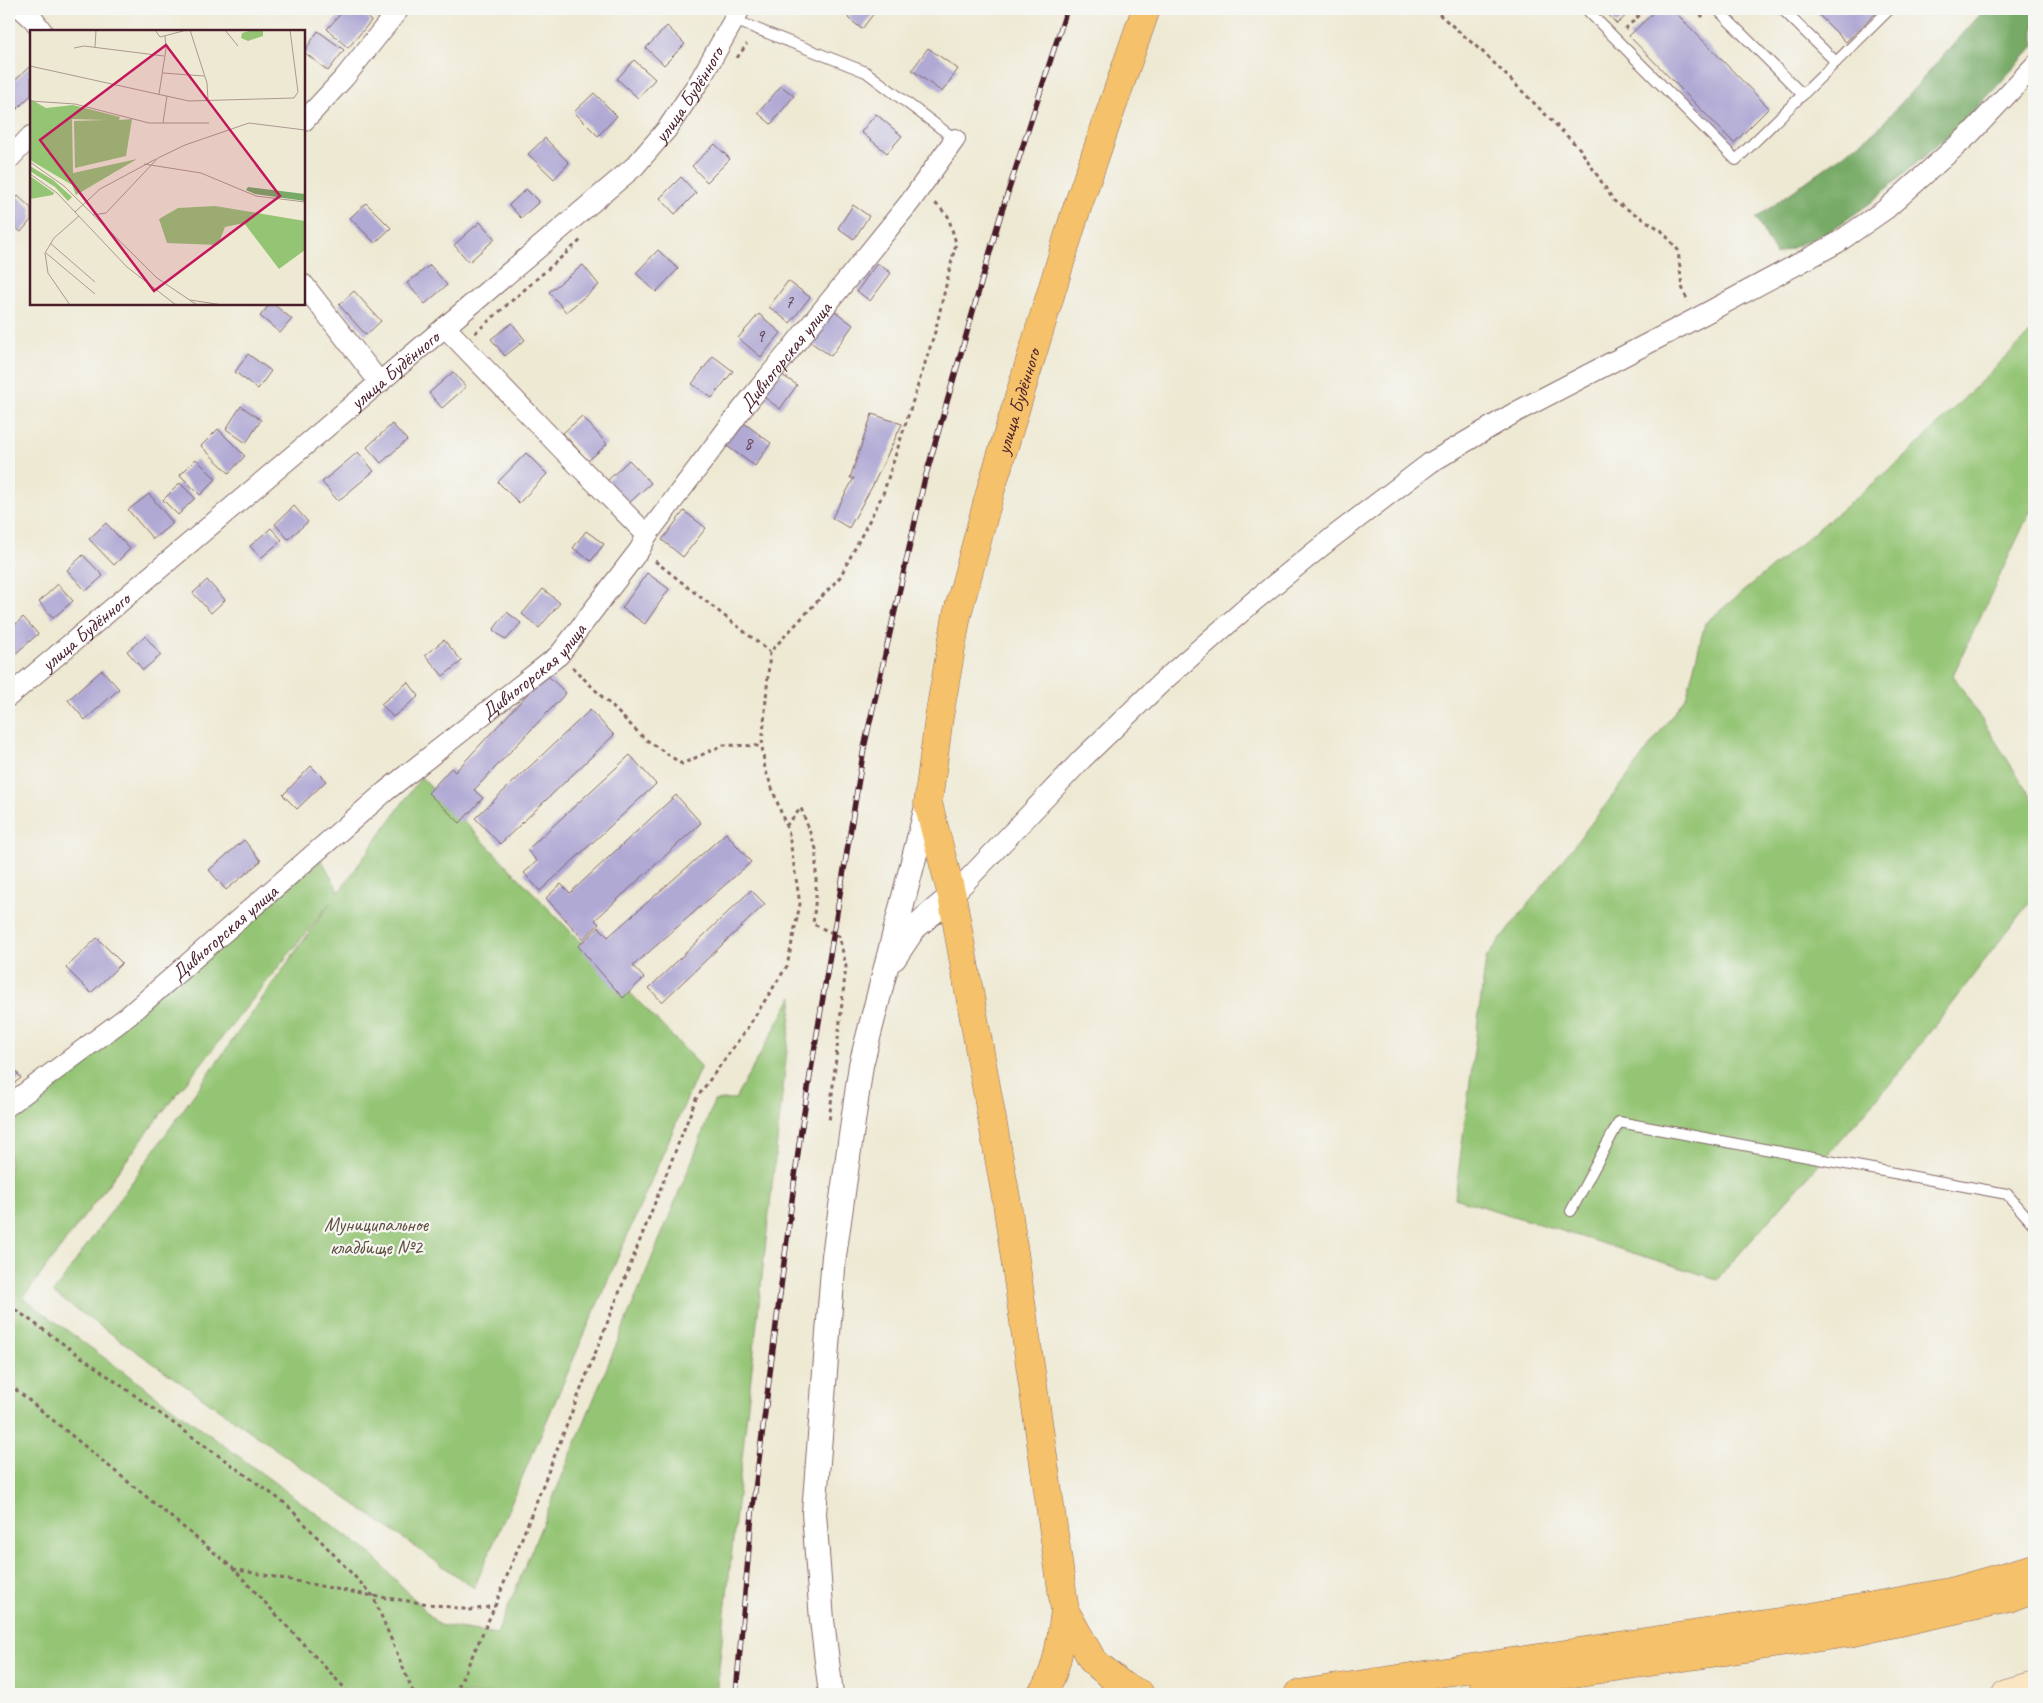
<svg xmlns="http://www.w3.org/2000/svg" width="2043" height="1703" font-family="Caveat,sans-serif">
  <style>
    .green { fill: #94c575; stroke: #6f7250 }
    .forest { fill: #7a6; stroke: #606448 }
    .building { fill: #b0a9d4 }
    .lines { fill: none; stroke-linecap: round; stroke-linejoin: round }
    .service-casing { stroke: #836666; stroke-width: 12 }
    .minor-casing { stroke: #836666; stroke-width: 22 }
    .tertiary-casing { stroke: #836666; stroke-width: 26 }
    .secondary-casing { stroke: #836666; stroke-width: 29 }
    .primary-casing { stroke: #836666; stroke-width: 29 }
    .path { stroke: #836666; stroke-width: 3; stroke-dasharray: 4 4; stroke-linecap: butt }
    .service { stroke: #fff; stroke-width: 10 }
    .minor { stroke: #fff; stroke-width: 20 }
    .tertiary { stroke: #fff; stroke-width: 24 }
    .secondary { stroke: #fbe6c4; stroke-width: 28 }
    .primary { stroke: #f5c16b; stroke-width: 28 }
    .rail-casing { stroke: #4a1f2b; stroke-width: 5.5 }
    .rail { stroke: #f6f6f2; stroke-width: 4; stroke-dasharray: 11; stroke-linecap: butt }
    .labels { text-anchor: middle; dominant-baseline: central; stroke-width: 4.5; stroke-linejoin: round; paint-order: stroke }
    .number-label { font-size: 18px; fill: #644255 }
    .street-label { font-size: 20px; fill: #4a1f2b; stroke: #f6f6f2 }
    .park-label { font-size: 20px; fill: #605141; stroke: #f6f6f2 }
    .inset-road { fill: none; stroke: #ac9890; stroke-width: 1 }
    .view { fill: #c2185b; fill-opacity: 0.15; stroke: #c2185b; stroke-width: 2.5 }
    .inset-edge { fill: none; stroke: #4a1f2b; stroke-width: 2.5 }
  </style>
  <rect width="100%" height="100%" fill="#f6f6f2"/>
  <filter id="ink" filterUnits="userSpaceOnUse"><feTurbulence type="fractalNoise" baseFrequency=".02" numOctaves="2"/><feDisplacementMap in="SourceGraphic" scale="10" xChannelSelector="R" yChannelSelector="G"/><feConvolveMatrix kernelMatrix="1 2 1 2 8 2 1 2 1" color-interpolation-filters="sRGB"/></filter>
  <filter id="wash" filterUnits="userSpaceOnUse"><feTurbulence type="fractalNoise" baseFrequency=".0096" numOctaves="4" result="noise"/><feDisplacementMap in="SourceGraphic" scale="20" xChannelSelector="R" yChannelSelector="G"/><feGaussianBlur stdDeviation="1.12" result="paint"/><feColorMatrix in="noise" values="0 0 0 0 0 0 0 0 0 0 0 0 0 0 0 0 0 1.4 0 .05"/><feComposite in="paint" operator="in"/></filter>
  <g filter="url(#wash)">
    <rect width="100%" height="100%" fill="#eee9d3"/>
    <g class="green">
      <path d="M 2034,329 L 2034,503 L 1953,675 L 2034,801 L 2034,896 L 1890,1084 L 1717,1279 L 1455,1198 L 1486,958 L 1625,780 L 1687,695 L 1705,623 L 1905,457 Z"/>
      <path d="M 421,777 L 701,1066 L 474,1588 L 53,1293 L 330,903 L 164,1110 L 23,1298 L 369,1552 L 439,1625 L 497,1634 L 696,1151 L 714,1101 L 735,1099 L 793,996 L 716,1694 L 9,1694 L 9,1117 L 322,860 L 339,892 Z"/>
    </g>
    <path class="forest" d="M 1985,9 L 2034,9 L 2034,46 L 1962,124 L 1869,204 L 1830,231 L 1776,255 L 1756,218 L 1876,131 Z"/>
    <g id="blocks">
      <g class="building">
        <path d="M 345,9 L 358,9 L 371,21 L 348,48 L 327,29 Z"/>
        <path d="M 855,9 L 877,9 L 862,29 L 848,18 Z"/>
        <path d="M 1603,9 L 1633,9 L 1617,24 Z"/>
        <path d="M 1657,9 L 1672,9 L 1769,108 L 1734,143 L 1629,36 Z"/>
        <path d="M 1813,9 L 1880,9 L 1846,42 Z"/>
        <path d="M 667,26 L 685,44 L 664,65 L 646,48 Z"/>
        <path d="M 318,31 L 344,50 L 328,71 L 304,52 Z"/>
        <path d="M 928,48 L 958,69 L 942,92 L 912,70 Z"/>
        <path d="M 634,60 L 655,79 L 638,98 L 617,79 Z"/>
        <path d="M 29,67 L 31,69 L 31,95 L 12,114 L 9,110 L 9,86 Z"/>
        <path d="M 781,86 L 794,96 L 771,124 L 758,113 Z"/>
        <path d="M 594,93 L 617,116 L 598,136 L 574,112 Z"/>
        <path d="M 876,114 L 902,136 L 887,153 L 861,132 Z"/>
        <path d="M 545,138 L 569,163 L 554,179 L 528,154 Z"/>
        <path d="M 715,144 L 730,159 L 707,182 L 692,166 Z"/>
        <path d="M 681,177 L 696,193 L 675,214 L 660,198 Z"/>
        <path d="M 526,189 L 539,202 L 521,218 L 509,205 Z"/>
        <path d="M 18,196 L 31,208 L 31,220 L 21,232 L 9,222 L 9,207 Z"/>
        <path d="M 366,203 L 391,228 L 375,243 L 350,218 Z"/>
        <path d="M 853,205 L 869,216 L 854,239 L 838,228 Z"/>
        <path d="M 480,222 L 495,239 L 469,262 L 454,245 Z"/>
        <path d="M 658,250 L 678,269 L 656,292 L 636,273 Z"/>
        <path d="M 877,263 L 891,273 L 870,301 L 857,291 Z"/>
        <path d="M 430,265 L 447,285 L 425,304 L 407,283 Z"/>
        <path d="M 583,265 L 599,285 L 566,312 L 549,292 Z"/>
        <path d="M 788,281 L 810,297 L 790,323 L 769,307 Z"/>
        <path d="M 354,291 L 381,321 L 366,335 L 339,305 Z"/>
        <path d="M 270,304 L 273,304 L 292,319 L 280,333 L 260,316 Z"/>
        <path d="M 832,309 L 853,325 L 831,356 L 809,341 Z"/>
        <path d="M 759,314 L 781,333 L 761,357 L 738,338 Z"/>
        <path d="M 512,323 L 525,340 L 505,356 L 491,339 Z"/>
        <path d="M 248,354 L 271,371 L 258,389 L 235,372 Z"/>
        <path d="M 713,356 L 733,371 L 712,398 L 692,384 Z"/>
        <path d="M 776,371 L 797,385 L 780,409 L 760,394 Z"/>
        <path d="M 453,372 L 466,387 L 442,408 L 429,393 Z"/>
        <path d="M 241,406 L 261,420 L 246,443 L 226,429 Z"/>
        <path d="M 872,414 L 902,424 L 873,485 L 849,528 L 832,518 L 854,478 L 850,478 Z"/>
        <path d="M 582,416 L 607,444 L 588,461 L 563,433 Z"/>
        <path d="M 741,421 L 771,443 L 755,466 L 724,444 Z"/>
        <path d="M 392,424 L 407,440 L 381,463 L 367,447 Z"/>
        <path d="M 218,429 L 245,456 L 229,473 L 201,446 Z"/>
        <path d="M 358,452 L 374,471 L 338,501 L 322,482 Z"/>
        <path d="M 526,453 L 547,474 L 519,503 L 498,482 Z"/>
        <path d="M 196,459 L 216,479 L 200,495 L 180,475 Z"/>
        <path d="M 629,460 L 651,483 L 628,504 L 607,481 Z"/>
        <path d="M 180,483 L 195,498 L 178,515 L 163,500 Z"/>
        <path d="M 149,494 L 173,523 L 153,539 L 128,510 Z"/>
        <path d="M 294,506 L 308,522 L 288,539 L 275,524 Z"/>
        <path d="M 684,511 L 706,528 L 683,557 L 662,540 Z"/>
        <path d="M 106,523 L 130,549 L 114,565 L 89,539 Z"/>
        <path d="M 271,528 L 282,540 L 261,558 L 250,546 Z"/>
        <path d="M 586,531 L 604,544 L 591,561 L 573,548 Z"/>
        <path d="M 83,555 L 103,576 L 86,591 L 67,570 Z"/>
        <path d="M 647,573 L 669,589 L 645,624 L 622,608 Z"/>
        <path d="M 207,580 L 225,600 L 211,613 L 193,593 Z"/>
        <path d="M 58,584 L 73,601 L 53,618 L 39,602 Z"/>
        <path d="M 543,589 L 560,603 L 539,628 L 522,614 Z"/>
        <path d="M 507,612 L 521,623 L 506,640 L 493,630 Z"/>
        <path d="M 23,617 L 38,634 L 15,654 L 9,647 L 9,631 Z"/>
        <path d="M 145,636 L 161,655 L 143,670 L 127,651 Z"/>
        <path d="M 444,640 L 462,661 L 443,676 L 425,655 Z"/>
        <path d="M 102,670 L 119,689 L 85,720 L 68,700 Z"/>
        <path d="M 546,674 L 566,693 L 474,790 L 483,798 L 460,823 L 428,793 L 451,768 L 455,772 Z"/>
        <path d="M 408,682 L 419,696 L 393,717 L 381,704 Z"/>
        <path d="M 590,710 L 614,735 L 500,844 L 475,818 Z"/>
        <path d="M 630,755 L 656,784 L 540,891 L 524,873 L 537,861 L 527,850 Z"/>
        <path d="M 311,766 L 326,781 L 297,809 L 283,795 Z"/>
        <path d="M 676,795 L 701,823 L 595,920 L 599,924 L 583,939 L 546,898 L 561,884 L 570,893 Z"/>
        <path d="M 726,833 L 751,862 L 633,966 L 644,978 L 623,998 L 578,946 L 599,927 L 608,937 Z"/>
        <path d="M 244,840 L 261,861 L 226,890 L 209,870 Z"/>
        <path d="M 751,890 L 765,904 L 662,1002 L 649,988 Z"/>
        <path d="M 97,938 L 122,963 L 91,993 L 66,968 Z"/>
        <path d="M 9,1062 L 21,1078 L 9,1087 Z"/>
      </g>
    </g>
  </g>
  <g filter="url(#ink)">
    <use href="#blocks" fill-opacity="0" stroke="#836666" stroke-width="1"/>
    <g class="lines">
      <defs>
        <g id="service">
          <path d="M 1586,9 L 1736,160 L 1890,9"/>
          <path d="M 1717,9 L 1803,95"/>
          <path d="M 1782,9 L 1836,62"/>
          <path d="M 734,20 L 866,72 L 955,139"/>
          <path d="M 1571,1211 L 1619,1122 L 2007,1194 L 2034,1225"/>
        </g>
        <g id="minor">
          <path d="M 22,9 L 33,19 L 42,31"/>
          <path d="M 304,121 L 344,78 L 399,9"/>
          <path d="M 9,159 L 31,136"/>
          <path d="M 304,285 L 380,383"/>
          <path d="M 445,327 L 561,448 L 647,535"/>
          <path id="s1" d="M 9,696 L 635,166 L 667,129 L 700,80 L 740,9"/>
          <path d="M 952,896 L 1082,759 L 1162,682 L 1254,601 L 1333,537 L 1430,463 L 1516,412 L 1695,319 L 1837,243 L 1886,209 L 1971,133 L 2034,66"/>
          <path id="s2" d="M 9,1105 L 128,1016 L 386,791 L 559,655 L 640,549 L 647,535 L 743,408 L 910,202 L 955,139"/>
        </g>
        <g id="tertiary">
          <path d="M 894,958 L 914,928 L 952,896"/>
          <path d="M 831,1694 L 822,1620 L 814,1513 L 834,1256 L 861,1065 L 928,803"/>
        </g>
        <path id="secondary" d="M 2006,1694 L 2034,1686"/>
        <g id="primary">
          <path d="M 1065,1611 L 1093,1661 L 1123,1686 L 1140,1694"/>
          <path d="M 1484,1686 L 1849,1633 L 2009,1598 L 2034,1588"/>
          <path id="s3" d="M 1041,1694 C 1058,1675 1061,1635 1065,1611 L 1007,1203 L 952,896 L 928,803 L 939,717 L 957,615 L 991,489 L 1075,214 L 1146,9"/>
          <path d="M 1298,1694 L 1806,1618 L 1950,1592 L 2034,1568"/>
        </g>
      </defs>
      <use href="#service" class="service-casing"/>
      <use href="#minor" class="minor-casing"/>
      <use href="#tertiary" class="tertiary-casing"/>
      <use href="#secondary" class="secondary-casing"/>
      <use href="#primary" class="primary-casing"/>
      <g class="path">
        <path d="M 1433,9 L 1485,54 L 1580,149 L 1614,201 L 1661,230 L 1678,250 L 1682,287 L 1688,302"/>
        <path d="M 1695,9 L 1703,17"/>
        <path d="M 1625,29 L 1646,9"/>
        <path d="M 737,58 L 747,44"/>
        <path d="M 475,333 L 581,240"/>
        <path d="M 655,561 L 770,652"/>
        <path d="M 572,667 L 645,739 L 682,764 L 723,745 L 762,746"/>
        <path d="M 786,826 L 801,808 L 816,849 L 816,895 L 813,924 L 839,936 L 846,966 L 829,1122"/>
        <path d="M 9,1305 L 286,1504 L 373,1596 L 414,1694"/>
        <path d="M 9,1384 L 233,1568 L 350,1694"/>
        <path d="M 233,1569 L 373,1596 L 471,1610 L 495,1606"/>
        <path d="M 455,1694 L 495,1606 L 696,1099 L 748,1027 L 787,966 L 800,904 L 789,834 L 765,769 L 762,746 L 770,652 L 840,577 L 883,494 L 935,332 L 956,243 L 948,216 L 933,201"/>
      </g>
      <use href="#service" class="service"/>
      <use href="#minor" class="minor"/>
      <use href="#tertiary" class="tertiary"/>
      <use href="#secondary" class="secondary"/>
      <use href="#primary" class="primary"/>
      <defs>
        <path id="rail" d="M 736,1694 L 752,1514 L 800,1137 L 864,748 L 924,482 L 1000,217 L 1067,9"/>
      </defs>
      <use href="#rail" class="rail-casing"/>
      <use href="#rail" class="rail"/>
    </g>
  </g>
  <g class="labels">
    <g class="number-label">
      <text x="789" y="302">7</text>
      <text x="760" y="336">9</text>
      <text x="748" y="443">8</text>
    </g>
    <g class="street-label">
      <text stroke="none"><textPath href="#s1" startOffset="910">улица Будённого</textPath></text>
      <text stroke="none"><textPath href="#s2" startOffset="1086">Дивногорская улица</textPath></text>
      <text stroke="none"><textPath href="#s1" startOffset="505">улица Будённого</textPath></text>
      <text stroke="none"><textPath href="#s3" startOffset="1320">улица Будённого</textPath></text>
      <text stroke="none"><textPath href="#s1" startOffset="100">улица Будённого</textPath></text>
      <text stroke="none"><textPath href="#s2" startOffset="681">Дивногорская улица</textPath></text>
      <text stroke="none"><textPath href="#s2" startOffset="276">Дивногорская улица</textPath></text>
    </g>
    <g class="park-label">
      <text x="376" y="1224">Муниципальное<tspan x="376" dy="23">кладбище №2</tspan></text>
    </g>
  </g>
  <g transform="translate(30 30)">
    <rect width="275" height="275" fill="#eee9d3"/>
    <path d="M 223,0 L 233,0 L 233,6 L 218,11 L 211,8 L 212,3 ZM 0,69 L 16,78 L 43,75 L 90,87 L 89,90 L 102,89 L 96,126 L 45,138 L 44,91 L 76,90 L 42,89 L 43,143 L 107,129 L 46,165 L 42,155 L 0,130 ZM 0,136 L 23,150 L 42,167 L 38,171 L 25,157 L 0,141 ZM 0,146 L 24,163 L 23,165 L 0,169 ZM 185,176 L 275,191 L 275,220 L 249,239 L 214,193 L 195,197 L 188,215 L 137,213 L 129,189 L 148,178 Z" fill="#94c575"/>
    <path d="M 218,157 L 275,164 L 275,171 L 225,164 L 216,160 Z" fill="#7a6"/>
    <path class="inset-road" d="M 125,0 L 130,7 L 157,0M 160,0 L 177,53 L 178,70M 195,0 L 208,16M 65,17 L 66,0M 44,18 L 54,16 L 134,26M 0,36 L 159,71 L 264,68 L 268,62 L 260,0M 133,43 L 174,46M 129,64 L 136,19 L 135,6M 0,71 L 45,74 L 119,93 L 179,93M 133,93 L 137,66M 0,132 L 34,156 L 127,248 L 167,275M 114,134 L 171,143 L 226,166 L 275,172M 0,144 L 27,163 L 97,237 L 146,275M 45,182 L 70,159 L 126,129M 63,185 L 76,183 L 128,128 L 155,115 L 219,93 L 275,100M 20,213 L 65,252M 16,223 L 65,264M 160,270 L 193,275M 40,275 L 18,243 L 15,223 L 24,208 L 49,186"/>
    <path class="view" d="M 136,15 L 250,166 L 124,261 L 10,110 Z"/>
    <rect width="275" height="275" class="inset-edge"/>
  </g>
  <rect width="2043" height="1703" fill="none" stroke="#f6f6f2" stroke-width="30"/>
</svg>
